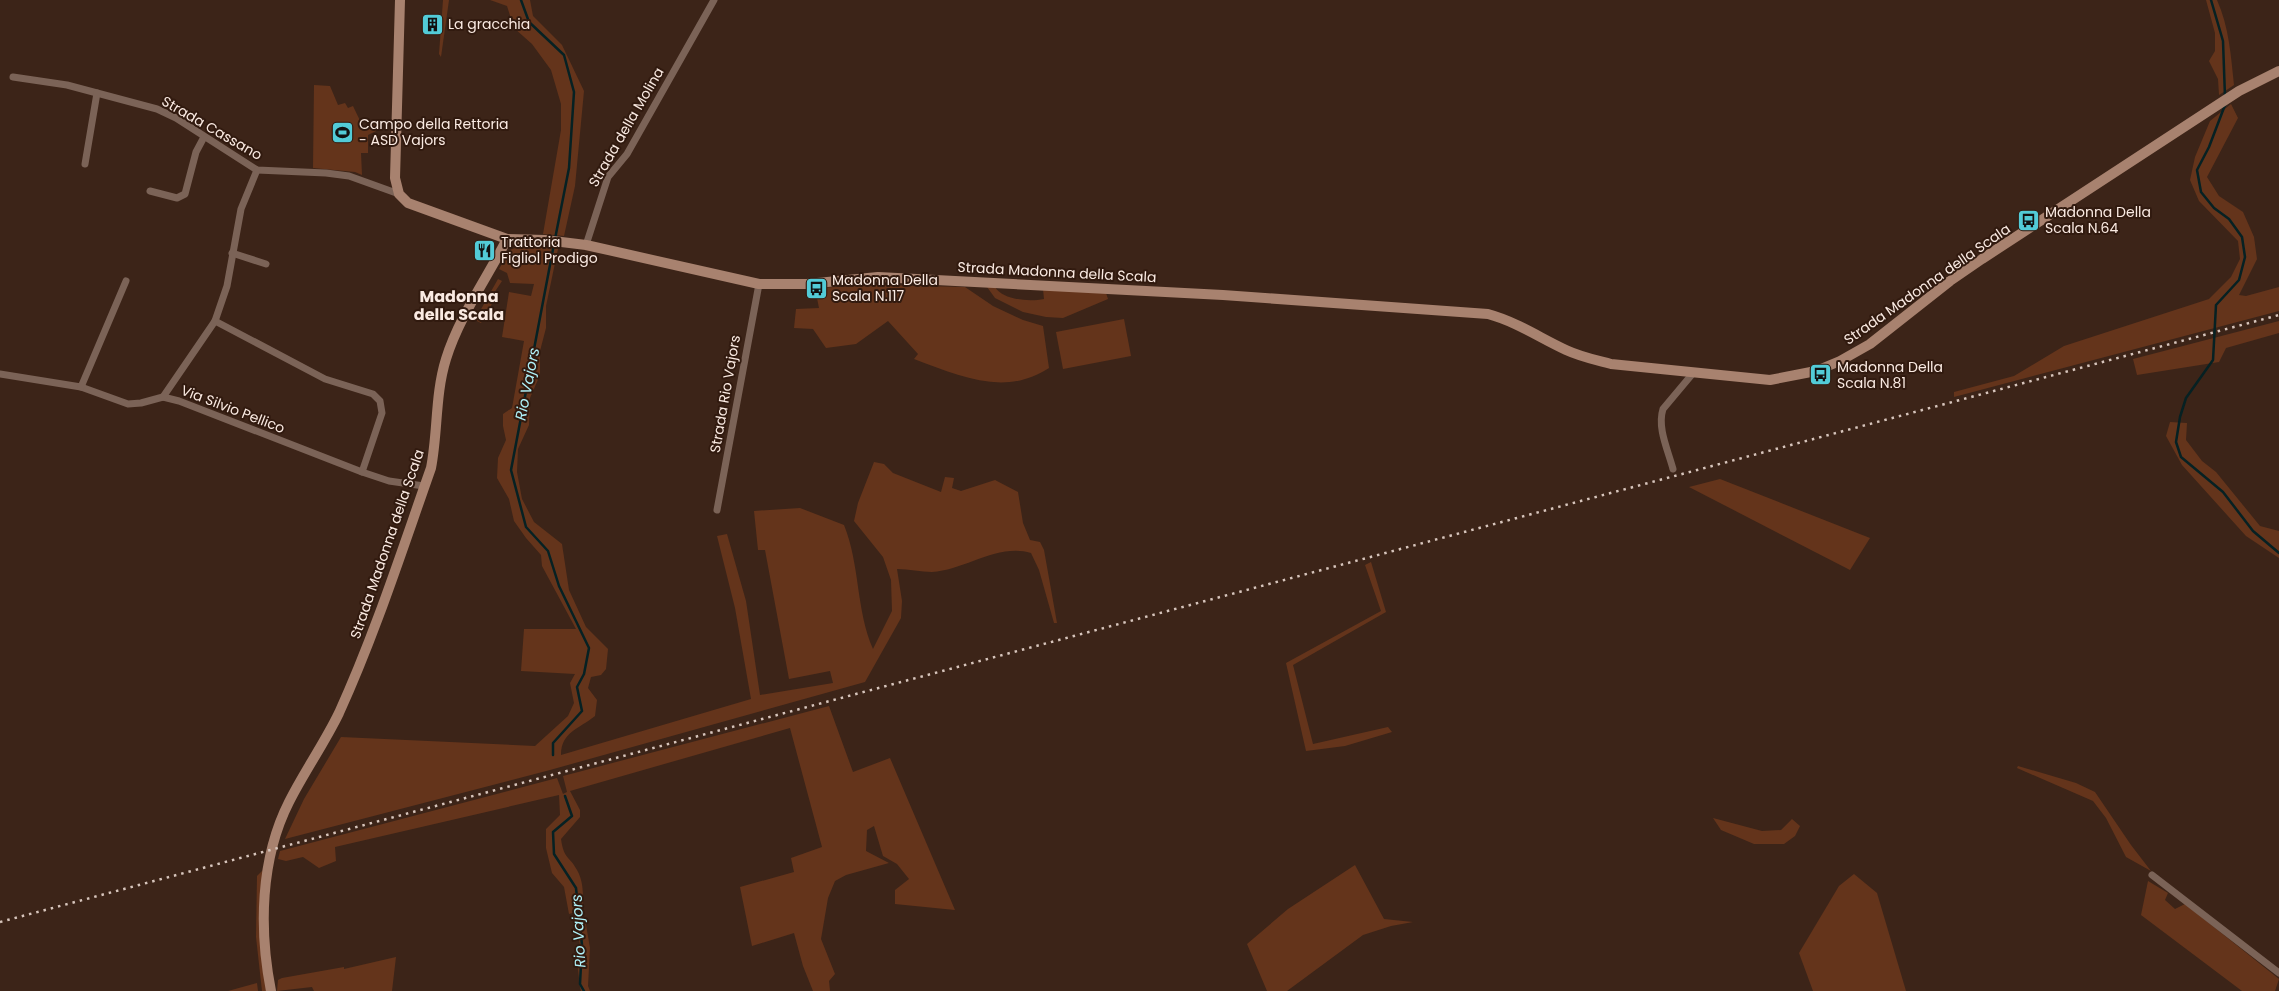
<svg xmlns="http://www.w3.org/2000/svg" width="2279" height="991" font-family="Poppins,sans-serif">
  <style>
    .green { fill: #64341b }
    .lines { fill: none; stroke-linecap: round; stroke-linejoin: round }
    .stream { stroke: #062123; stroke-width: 2.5 }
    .street { stroke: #7b6357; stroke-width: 7 }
    .secondary { stroke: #a8826f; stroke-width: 10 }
    .rail { stroke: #d7c5bc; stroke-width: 2.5; stroke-dasharray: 2.5 5; stroke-linecap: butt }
    .labels { text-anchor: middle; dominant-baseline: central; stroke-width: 4; stroke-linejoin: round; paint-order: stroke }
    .poi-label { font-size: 14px; fill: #faeae2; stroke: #311a0f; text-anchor: start }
    .street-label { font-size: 14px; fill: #faeae2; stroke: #311a0f }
    .water-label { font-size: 15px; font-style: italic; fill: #b0f2f9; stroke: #311a0f }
    .quarter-label { font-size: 16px; font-weight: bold; fill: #faeae2; stroke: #311a0f }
  </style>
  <rect width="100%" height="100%" fill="#3c2418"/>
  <g class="green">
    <path d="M 443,0 L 449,0 L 441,57 L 439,54 Z"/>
    <path d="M 490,0 L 530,0 L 533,16 L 562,45 L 584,91 L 575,186 L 564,236 L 543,234 L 561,130 L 561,104 L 551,70 L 532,44 L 514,28 L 507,6 Z"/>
    <path d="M 2206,0 L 2217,0 C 2229,27 2231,56 2234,85 L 2219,95 L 2218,79 L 2209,61 L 2215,51 L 2215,33 Z"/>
    <path d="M 314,85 L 330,86 L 338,105 L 345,103 L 348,108 L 353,106 L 364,129 L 374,124 L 378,130 L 368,135 L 368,153 L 361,153 L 362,175 L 355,172 L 313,168 Z"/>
    <path d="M 2231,104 L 2238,118 L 2207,177 L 2219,196 L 2243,212 L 2254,237 L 2257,259 L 2239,295 L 2246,296 L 2279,287 L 2279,311 L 1954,397 L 1954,392 L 2014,376 L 2064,346 L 2209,299 L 2231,277 L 2240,259 L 2238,241 L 2199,201 L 2190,180 L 2195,157 L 2210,121 Z"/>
    <path d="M 523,245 L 558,249 L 546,306 L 546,328 L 540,351 L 540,375 L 530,398 L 529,425 L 518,449 L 517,472 L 522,499 L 534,522 L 562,544 L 569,590 L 586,627 L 608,649 L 606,669 L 601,675 L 591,677 L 588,688 L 597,700 L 595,716 C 579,729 561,732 561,755 L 751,699 L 735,608 L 717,536 L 727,534 L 746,601 L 760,695 L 833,683 L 830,671 L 789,679 L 765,550 L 758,550 L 754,511 L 800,508 L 844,525 C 860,564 856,611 873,649 L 892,611 L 891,580 L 883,557 L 854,521 L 858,503 L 874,462 L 884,464 L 893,473 L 941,492 L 945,477 L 954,478 L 952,488 L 961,491 L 995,480 L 1018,492 L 1023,523 L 1030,540 L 1040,542 L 1044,550 L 1057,623 L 1054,623 L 1039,570 L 1031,553 C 998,543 965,570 932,572 C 921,572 909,569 897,569 L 902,601 L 901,618 L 865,682 L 550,770 L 285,839 L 304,799 L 341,737 L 535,746 L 568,716 L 574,703 L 570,683 L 575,674 L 521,671 L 524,629 L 576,629 L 542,566 L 541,555 L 526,538 L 514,521 L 509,499 L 497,478 L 498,458 L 506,440 L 503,426 L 503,414 L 512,408 L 524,341 L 502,337 L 509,292 L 531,296 L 534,284 L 510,283 L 507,273 L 499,269 L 510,250 Z"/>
    <path d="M 498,279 L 502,281 L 494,293 L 497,295 L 481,323 L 475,320 Z"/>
    <path d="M 878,285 L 965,287 L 993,306 L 1023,320 L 1043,326 L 1049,368 C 1005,397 960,376 914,359 L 918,354 L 888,321 L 856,344 L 826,348 L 813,329 L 794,328 L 796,309 L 819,308 L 815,288 Z"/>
    <path d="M 987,287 L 995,287 C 1003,300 1029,302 1044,299 L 1043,289 L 1106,293 L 1108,299 L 1063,318 L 1046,317 L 1023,312 L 995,298 Z"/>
    <path d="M 1124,319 L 1131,356 L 1063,369 L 1056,332 Z"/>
    <path d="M 2279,321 L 2279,333 L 2226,348 L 2219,362 L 2137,375 L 2133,359 Z"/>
    <path d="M 2170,422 L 2187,423 L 2186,440 L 2202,461 L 2216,472 L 2260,526 L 2279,531 L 2279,558 L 2246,536 L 2182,465 L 2166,436 Z"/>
    <path d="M 1720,479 L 1870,538 L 1850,570 L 1689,487 Z"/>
    <path d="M 1371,562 L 1386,612 L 1293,665 L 1313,744 L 1388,727 L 1392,732 L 1345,746 L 1306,751 L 1286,663 L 1381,611 L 1365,565 Z"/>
    <path d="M 829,706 L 853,772 L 890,758 L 955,910 L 895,904 L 895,890 L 909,879 L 897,864 L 883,856 L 874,826 L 867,830 L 866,851 L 889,863 L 846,875 L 835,881 L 828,898 L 821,939 L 835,974 L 829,981 L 830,991 L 813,991 L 803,966 L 794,933 L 752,946 L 740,887 L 794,872 L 791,858 L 822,847 L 790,728 L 570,791 L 580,810 L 580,817 L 561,839 C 564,860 569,855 577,870 C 584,882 583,896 583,910 L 569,914 L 564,887 L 552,873 L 546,848 L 546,829 L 560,815 L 559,795 L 335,847 L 336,861 L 319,868 L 303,857 L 286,861 L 278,859 L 280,851 L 557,778 L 563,794 L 567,792 L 563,776 Z"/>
    <path d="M 2018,766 L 2076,783 L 2095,792 L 2131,845 L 2151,871 L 2126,857 L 2106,818 L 2093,801 L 2017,768 Z"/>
    <path d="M 1713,818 L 1762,831 L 1781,830 L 1792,819 L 1800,826 L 1795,836 L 1784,844 L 1754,844 L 1721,830 Z"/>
    <path d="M 1355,865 L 1384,919 L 1413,922 L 1391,926 L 1363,935 L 1287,991 L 1267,991 L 1247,944 L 1288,909 Z"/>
    <path d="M 264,869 L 268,991 L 262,991 L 256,937 L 257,876 Z"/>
    <path d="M 1854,874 L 1877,893 L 1906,991 L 1813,991 L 1799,953 L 1839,886 Z"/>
    <path d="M 2148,881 L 2168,893 L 2165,900 L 2175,909 L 2185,904 L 2279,979 L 2275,991 L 2242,991 L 2141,915 Z"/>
    <path d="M 575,919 L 585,919 L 590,948 L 588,986 L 590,991 L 581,991 L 580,987 L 577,960 L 580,945 Z"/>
    <path d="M 396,957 L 392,991 L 314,991 L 312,987 L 277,991 L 278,980 L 282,978 L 344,967 L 344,969 Z"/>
    <path d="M 257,983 L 258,991 L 228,991 Z"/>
  </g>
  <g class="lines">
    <g class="stream">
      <path d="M 521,0 L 529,22 L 564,55 L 574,92 L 569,168 L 555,239"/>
      <path d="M 2211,0 L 2223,41 L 2225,97"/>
      <path d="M 2225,105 L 2209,147 L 2197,170 L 2201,192 L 2214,208 L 2229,219 L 2242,237 L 2245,257 L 2239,280 L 2216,305 L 2213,360 L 2186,398 L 2180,417 L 2176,442 L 2181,457 L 2223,492 L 2253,531 L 2279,553"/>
      <path d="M 553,755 L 553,743 L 582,711 L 577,687 L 584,674 L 589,648 L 559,586 L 548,551 L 526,527 L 511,470 L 554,244"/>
      <path d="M 565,796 L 572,816 L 553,832 L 554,854 L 576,888 L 582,945 L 580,984 L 584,991"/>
    </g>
    <g class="street">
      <path d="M 13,77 L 67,85 L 157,109 L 176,118 L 257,170 L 326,173 L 349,176 L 399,194"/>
      <path d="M 85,164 L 97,93"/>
      <path d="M 150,191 L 177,198 L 185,194 L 196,152 L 204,137"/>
      <path d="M 586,245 L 608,177 L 627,154 L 714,0"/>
      <path d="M 232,253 L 266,264"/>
      <path d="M 215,321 L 325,379 L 373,394 L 380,401 L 382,413 L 362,472"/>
      <path d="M 0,374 L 81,387 L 128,404 L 141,403 L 163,397 L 179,401 L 362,472 L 389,481 L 424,486"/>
      <path d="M 81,387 L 126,281"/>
      <path d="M 163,397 L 215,321 L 227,286 L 241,209 L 257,170"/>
      <path d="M 1673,469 C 1668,450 1657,428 1663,409 L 1694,372"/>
      <path d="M 717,510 L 759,284"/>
      <path d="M 2152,875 L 2279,973"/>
    </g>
    <g class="secondary">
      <path d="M 400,0 L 395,178 L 399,194 L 408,203 L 507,239 L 545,240 L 586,245 L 759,284 L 807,284 L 878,277 L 1223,295 L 1488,314 C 1517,322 1540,338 1566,350 C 1581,357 1596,360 1611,364 L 1770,380 L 1816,371 L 1840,361 L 1870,344 L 1950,281 L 1982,259 L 2239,91 L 2279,71"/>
      <path d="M 271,991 C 259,930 260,859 289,802 C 304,772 324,744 339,713 C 375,634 402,550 431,468 C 438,432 435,394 446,359 C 459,317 487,278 507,239"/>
    </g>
    <path class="rail" d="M 0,922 L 2279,315"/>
  </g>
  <defs>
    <symbol id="building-square" viewBox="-11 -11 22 22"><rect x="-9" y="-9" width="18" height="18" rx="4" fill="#52cbd7" stroke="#311a0f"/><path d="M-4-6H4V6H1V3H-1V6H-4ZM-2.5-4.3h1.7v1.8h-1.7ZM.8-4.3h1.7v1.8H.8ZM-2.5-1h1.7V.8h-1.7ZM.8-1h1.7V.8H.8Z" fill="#111"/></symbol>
    <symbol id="stadium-square" viewBox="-11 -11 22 22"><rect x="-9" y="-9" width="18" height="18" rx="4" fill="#52cbd7" stroke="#311a0f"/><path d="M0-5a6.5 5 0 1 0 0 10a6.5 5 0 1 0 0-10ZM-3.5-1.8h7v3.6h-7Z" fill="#111"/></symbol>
    <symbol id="bus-square" viewBox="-11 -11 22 22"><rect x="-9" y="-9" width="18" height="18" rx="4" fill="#52cbd7" stroke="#311a0f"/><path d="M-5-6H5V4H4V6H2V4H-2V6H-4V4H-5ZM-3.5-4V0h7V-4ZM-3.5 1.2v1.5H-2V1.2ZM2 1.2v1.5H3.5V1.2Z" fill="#111"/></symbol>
    <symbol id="restaurant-square" viewBox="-11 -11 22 22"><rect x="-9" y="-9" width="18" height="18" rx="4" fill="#52cbd7" stroke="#311a0f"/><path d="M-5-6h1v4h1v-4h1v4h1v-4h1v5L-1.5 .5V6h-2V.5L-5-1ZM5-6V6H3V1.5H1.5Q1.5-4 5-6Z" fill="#111"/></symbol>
  </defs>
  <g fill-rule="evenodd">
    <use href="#building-square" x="420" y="12" width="25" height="25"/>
    <use href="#stadium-square" x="330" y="120" width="25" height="25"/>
    <use href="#bus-square" x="2016" y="208" width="25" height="25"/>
    <use href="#restaurant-square" x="472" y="238" width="25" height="25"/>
    <use href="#bus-square" x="804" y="276" width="25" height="25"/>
    <use href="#bus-square" x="1808" y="362" width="25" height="25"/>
  </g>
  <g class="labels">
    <g class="poi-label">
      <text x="448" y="24">La gracchia</text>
      <text x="359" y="124">Campo della Rettoria<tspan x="359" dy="16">- ASD Vajors</tspan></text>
      <text x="2045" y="212">Madonna Della<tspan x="2045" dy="16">Scala N.64</tspan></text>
      <text x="501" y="242">Trattoria<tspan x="501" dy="16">Figliol Prodigo</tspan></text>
      <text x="832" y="280">Madonna Della<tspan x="832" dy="16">Scala N.117</tspan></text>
      <text x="1837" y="367">Madonna Della<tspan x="1837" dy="16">Scala N.81</tspan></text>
    </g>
    <g class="street-label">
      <text transform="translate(626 127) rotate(-60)">Strada della Molina</text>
      <text transform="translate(212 128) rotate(30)">Strada Cassano</text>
      <text transform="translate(1057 272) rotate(3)">Strada Madonna della Scala</text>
      <text transform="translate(1927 284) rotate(-35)">Strada Madonna della Scala</text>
      <text transform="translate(725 394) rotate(-80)">Strada Rio Vajors</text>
      <text transform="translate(233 409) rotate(21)">Via Silvio Pellico</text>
      <text transform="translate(387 544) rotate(-71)">Strada Madonna della Scala</text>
    </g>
    <g class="water-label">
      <text transform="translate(527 384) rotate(-79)">Rio Vajors</text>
      <text transform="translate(578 931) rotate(-93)">Rio Vajors</text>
    </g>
    <g class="quarter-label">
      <text x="459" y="296">Madonna<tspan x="459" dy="18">della Scala</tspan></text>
    </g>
  </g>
</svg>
